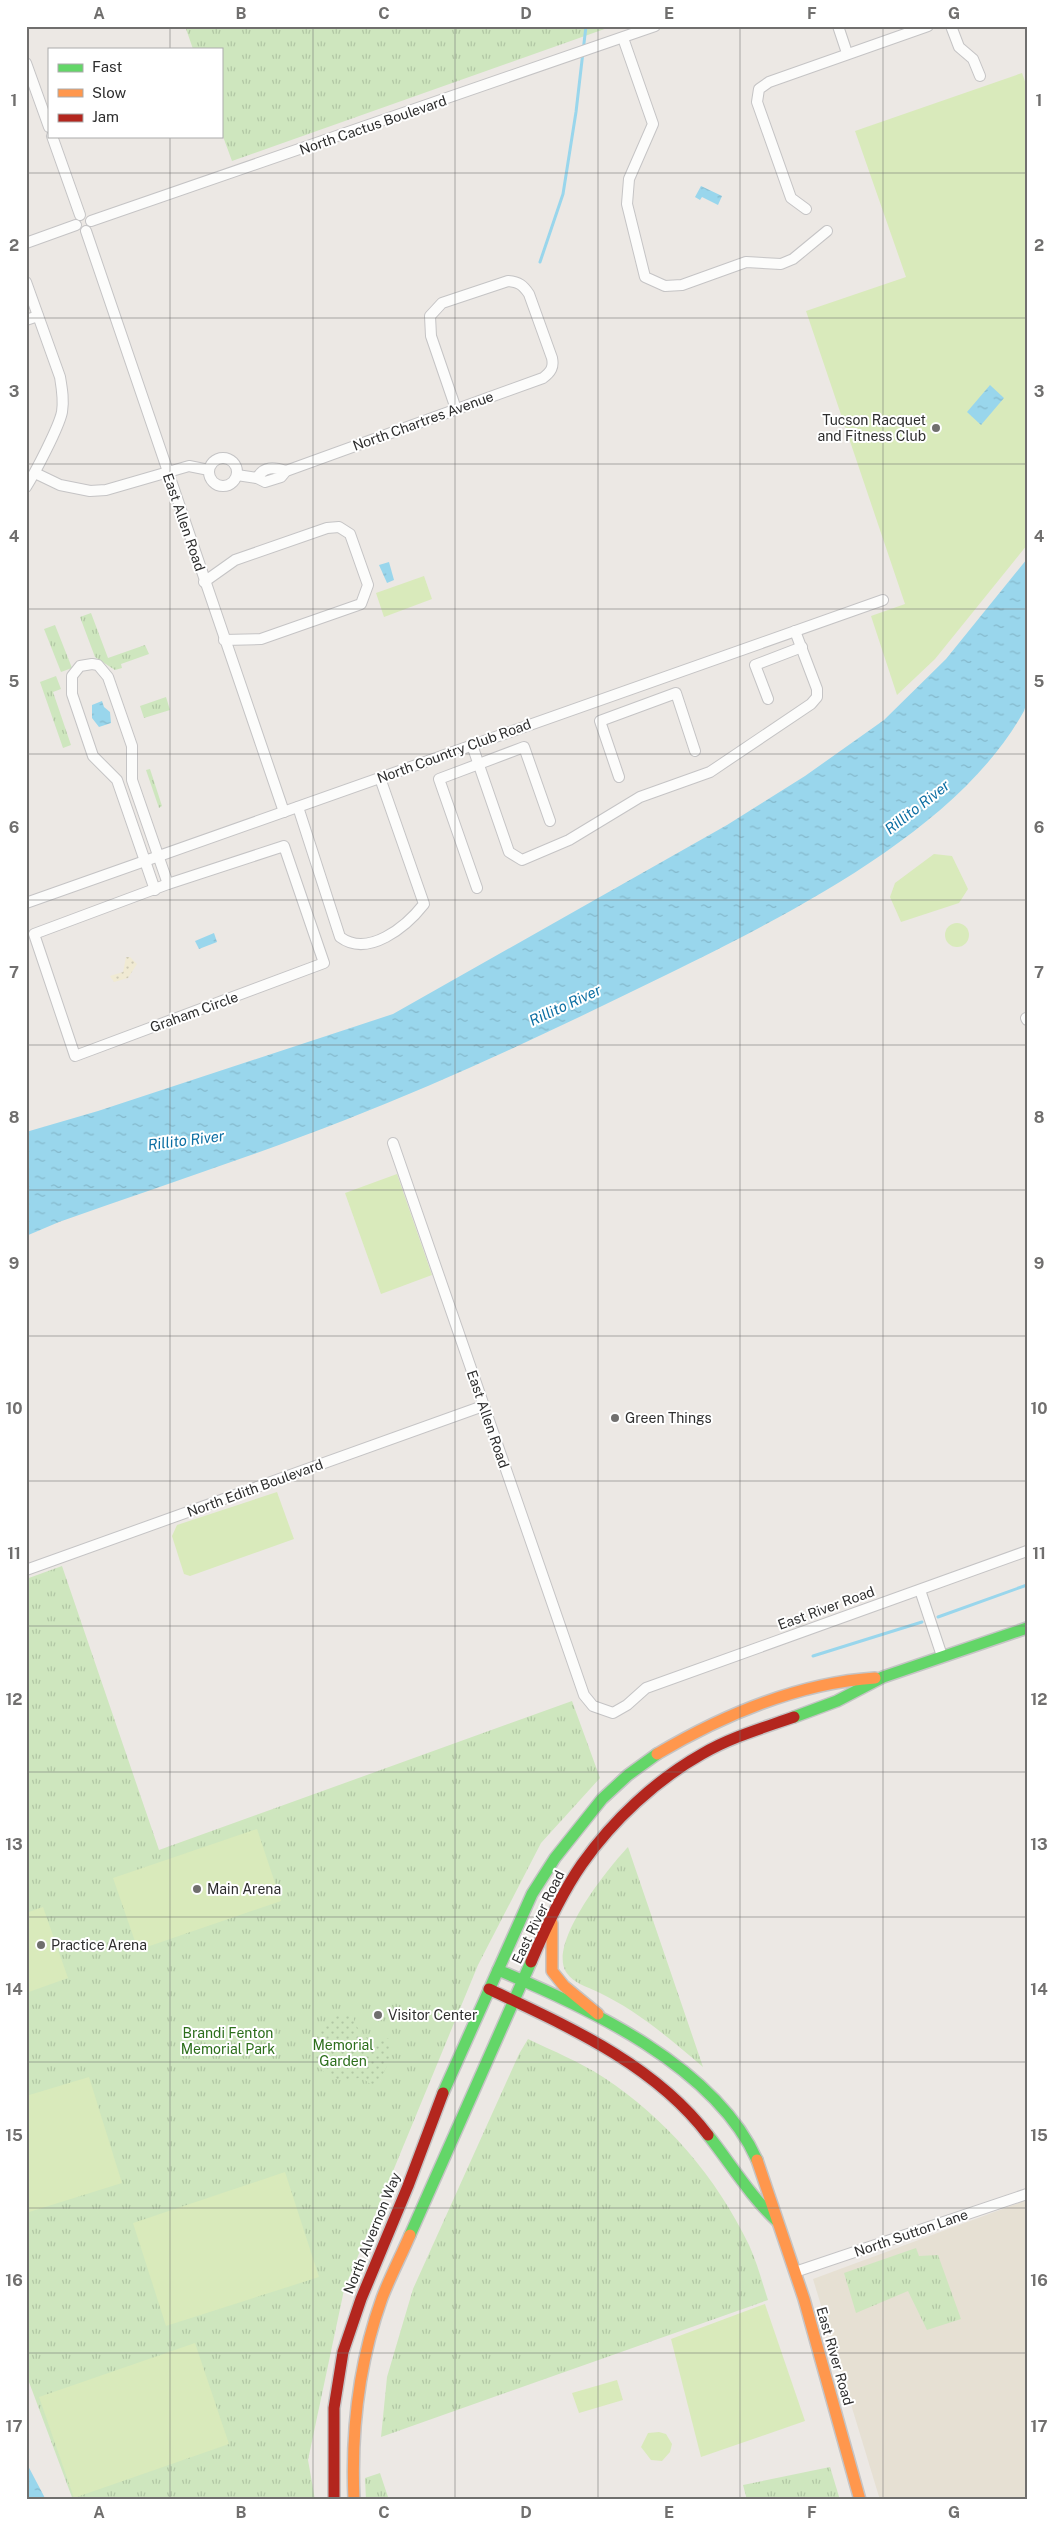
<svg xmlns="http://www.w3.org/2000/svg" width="1053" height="2526" font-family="'Public Sans',sans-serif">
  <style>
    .education { fill: #e6e0d3 }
    .grass { fill: url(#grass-tufts) }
    .sand { fill: url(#sand-dots) }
    .garden { fill: url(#garden-dots) }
    .pitch { fill: #d9eabb }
    .water { fill: url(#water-ripples) }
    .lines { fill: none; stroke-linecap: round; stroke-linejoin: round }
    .stream { stroke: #99d6ec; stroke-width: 3 }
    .street-casing { stroke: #c5c4c5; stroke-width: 12 }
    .fast-casing { stroke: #c5c4c5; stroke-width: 14 }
    .slow-casing { stroke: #c5c4c5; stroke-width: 14 }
    .jam-casing { stroke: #c5c4c5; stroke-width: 14 }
    .street { stroke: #fcfcfb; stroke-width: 10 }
    .fast { stroke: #63d668; stroke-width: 11 }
    .slow { stroke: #ff974d; stroke-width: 11 }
    .jam { stroke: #b3261e; stroke-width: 11 }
    .grid { fill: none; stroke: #706f6e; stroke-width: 1; stroke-opacity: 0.55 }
    .poi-dot { fill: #706f6e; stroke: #fff; stroke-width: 2 }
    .labels { text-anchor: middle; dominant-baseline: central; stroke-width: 4; stroke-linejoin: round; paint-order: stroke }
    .street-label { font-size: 14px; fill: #2e2e2e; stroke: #fff }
    .poi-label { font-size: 14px; fill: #2e2e2e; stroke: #fff; text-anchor: start }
    .park-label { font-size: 14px; fill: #2c6e1b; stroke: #fff }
    .water-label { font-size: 15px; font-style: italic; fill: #0d6fa3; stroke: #fff }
    .neatline { fill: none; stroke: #706f6e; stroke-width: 2 }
    .grid-label { font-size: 16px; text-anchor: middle; font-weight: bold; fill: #706f6e }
  </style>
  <defs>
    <pattern id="grass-tufts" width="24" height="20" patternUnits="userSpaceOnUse" patternTransform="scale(1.25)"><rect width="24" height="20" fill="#cee6be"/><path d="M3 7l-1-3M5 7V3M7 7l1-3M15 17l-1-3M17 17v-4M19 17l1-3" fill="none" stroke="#b1c6a4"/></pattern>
    <pattern id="sand-dots" width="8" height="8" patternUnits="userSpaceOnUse" patternTransform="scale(1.25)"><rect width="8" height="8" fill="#f0ead3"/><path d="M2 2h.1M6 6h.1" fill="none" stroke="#cec9b5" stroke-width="1.8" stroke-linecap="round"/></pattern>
    <pattern id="garden-dots" width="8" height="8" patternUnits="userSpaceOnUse" patternTransform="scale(1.25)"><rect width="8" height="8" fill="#cee6be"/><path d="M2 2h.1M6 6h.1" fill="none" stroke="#b1c6a4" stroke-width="1.8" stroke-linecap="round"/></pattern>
    <pattern id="water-ripples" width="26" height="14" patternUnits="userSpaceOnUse" patternTransform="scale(1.25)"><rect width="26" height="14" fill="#99d6ec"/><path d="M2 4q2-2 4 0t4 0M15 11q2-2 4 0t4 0" fill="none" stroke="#84b8cb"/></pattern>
  </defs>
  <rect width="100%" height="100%" fill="#ece8e4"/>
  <path class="education" d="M 1027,2200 L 1027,2500 L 880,2500 L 813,2279 Z"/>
  <g class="grass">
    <path d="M 185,26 L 613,26 L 232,161 L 221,131 L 221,49 L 193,49 Z"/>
    <path d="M 91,613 L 108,658 L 145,645 L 149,654 L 121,664 L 122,668 L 115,670 L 95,657 L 80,617 Z"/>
    <path d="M 55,625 L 72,668 L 61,672 L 44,629 Z"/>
    <path d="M 56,676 L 61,689 L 53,692 L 71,745 L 63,748 L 40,682 Z"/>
    <path d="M 166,697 L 170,710 L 144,718 L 140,706 Z"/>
    <path d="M 150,769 L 162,806 L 159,808 L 146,770 Z"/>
    <path d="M 62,1566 L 159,1850 L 572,1701 L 600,1778 L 541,1843 L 478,1965 L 344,2290 L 308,2460 L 315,2500 L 73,2500 L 26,2374 L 26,1579 Z"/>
    <path d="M 628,1847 L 703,2067 C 670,2039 638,2011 598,1992 C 586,1986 574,1984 566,1972 C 548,1943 608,1868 628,1847 Z"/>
    <path d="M 528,2039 C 553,2051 580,2062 603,2077 C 667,2119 716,2177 749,2245 C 757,2262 762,2282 768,2300 L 381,2437 L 387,2377 L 413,2289 L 519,2054 Z"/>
    <path d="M 916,2248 L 919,2256 L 938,2255 L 961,2319 L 927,2330 L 908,2291 L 856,2313 L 844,2273 Z"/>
    <path d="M 830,2467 L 840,2500 L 747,2500 L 743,2485 Z"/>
    <path d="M 380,2473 L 389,2500 L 366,2500 L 365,2478 Z"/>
  </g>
  <path class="sand" d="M 126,957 L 130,957 L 137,964 L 128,978 L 114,982 L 110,976 L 123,972 Z"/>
  <path class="garden" d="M 342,2014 L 352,2014 C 359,2036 367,2043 390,2038 C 392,2057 387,2073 373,2086 L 361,2077 C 315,2096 293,2030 342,2014 Z"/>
  <g class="pitch">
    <path d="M 1022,73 L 1027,87 L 1027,545 L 935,659 L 897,695 L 871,616 L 905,604 L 806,311 L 906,277 L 855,131 Z"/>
    <path d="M 424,576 L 432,599 L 384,617 L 376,593 Z"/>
    <path d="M 934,854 L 952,856 L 968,889 L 959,903 L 901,922 L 890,897 L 895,883 Z"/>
    <circle cx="957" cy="935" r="12"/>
    <path d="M 397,1174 L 432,1275 L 381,1294 L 345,1193 Z"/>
    <path d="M 277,1492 L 294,1539 L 190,1576 L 184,1574 L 172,1536 L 177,1525 Z"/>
    <path d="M 257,1829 L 281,1901 L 138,1950 L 113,1878 Z"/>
    <path d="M 43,1907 L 68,1978 L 26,1993 L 26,1913 Z"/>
    <path d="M 89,2077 L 122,2183 L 26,2213 L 26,2096 Z"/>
    <path d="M 285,2172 L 319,2277 L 166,2326 L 133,2223 Z"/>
    <path d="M 765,2304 L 805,2421 L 701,2457 L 671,2339 Z"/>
    <path d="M 195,2343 L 229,2444 L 74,2498 L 39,2397 Z"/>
    <path d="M 617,2380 L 623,2400 L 579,2413 L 572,2393 Z"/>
    <path d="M 659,2432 L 666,2434 L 672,2444 L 670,2452 L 662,2461 L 651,2460 L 641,2447 L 648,2433 Z"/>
  </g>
  <g class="water">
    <path d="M 701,186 L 722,196 L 718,205 L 702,197 L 700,200 L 695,197 Z"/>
    <path d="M 990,385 L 1004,398 L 981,425 L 967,412 Z"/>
    <path d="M 1027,559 C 1027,583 1031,698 1024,711 C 958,831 787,915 668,974 C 562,1026 455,1077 345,1120 C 251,1157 154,1188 59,1222 L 26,1236 L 26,1132 L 98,1111 L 393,1014 L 727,825 L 805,776 L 884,720 L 946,659 Z"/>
    <path d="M 389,562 L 394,580 L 387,583 L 379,565 Z"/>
    <path d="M 102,701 L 104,707 L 110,712 L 111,723 L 99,727 L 92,718 L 92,705 Z"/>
    <path d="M 214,933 L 217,942 L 199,949 L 195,941 Z"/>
    <path d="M 26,2461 L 26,2462 L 46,2500 L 26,2500 Z"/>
  </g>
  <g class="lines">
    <g class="stream">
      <path d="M 540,262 L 563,194 L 576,112 L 586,26"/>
      <path d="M 938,1617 L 1027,1585"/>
      <path d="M 813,1656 L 922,1622"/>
    </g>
    <defs>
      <g id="street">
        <path d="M 838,26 L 847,53"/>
        <path d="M 951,26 L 959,47 L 973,59 L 980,76"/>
        <path d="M 623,38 L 653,124 L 629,179 L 627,204 L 645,277 L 665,286 L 682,285 L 746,262 L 781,264 L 793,259 L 827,231"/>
        <path d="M 26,63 L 49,127"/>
        <path d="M 52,136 L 80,215"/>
        <path d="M 806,209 L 791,198 L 757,102 L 759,89 L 769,82 L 928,26"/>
        <path d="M 91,221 L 655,26"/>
        <path d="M 86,231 L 284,812"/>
        <path d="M 26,243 L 76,225"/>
        <path d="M 26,282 L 60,377 C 62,389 64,400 62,412 C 59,427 35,473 26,487"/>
        <path d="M 26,320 L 38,316"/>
        <circle cx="223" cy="472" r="14"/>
        <path d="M 35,473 L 60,485 L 90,491 L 106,490 L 189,466 L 209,470"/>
        <path d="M 237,475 L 257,478 L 265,482 L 281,477 L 286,471 L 543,378 C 551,372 554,367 552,358 L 529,294 C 523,285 519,282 508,281 L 442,303 L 430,316 L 431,336 L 456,409"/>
        <path d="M 257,478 C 264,466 274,467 286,471"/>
        <path d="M 204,582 L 235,560 L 327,528 L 339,527 L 350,534 L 368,585 L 361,604 L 261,639 L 224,640"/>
        <path d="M 768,699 L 755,665 L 802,647"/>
        <path d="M 472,745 L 509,852 L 522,860 L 569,840 L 640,797 L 710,772 L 811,704 L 817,697 L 817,689 L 795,631"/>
        <path d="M 619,777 L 600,721 L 676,693 L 695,751"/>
        <path d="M 298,807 L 340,937 C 368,958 406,927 424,904 L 380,778"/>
        <path d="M 284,846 L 324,963 L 75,1056 L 34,934 L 168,884 Z"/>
        <path d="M 477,888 L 439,779 L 524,747 L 550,821"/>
        <path d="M 155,890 L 117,780 L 93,756 L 72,694 L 72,676 L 80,666 L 92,664 L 98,665 L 108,677 L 132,746 L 132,780 L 168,884"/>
        <path d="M 26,903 L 883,600"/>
        <path d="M 1026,1018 L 1027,1020"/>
        <path d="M 393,1143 L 584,1695 L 593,1706 L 613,1713 L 627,1705 L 646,1688 L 1027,1551"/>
        <path d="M 26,1570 L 483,1406"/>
        <path d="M 920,1590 L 942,1656"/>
        <path d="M 795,2272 L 1027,2194"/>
      </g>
      <g id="fast">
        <path d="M 794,1717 L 837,1701 L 883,1677 L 1027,1628"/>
        <path d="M 498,1970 C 587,2007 715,2066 757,2160"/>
        <path d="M 443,2093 L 532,1894 L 555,1858 L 602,1799 L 628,1775 L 657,1754"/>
        <path d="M 708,2135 C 731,2164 750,2196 777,2221"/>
        <path d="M 410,2235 L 531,1962"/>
      </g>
      <g id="slow">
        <path d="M 657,1754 C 723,1715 798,1683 875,1678"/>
        <path d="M 552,1923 L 552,1971 L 564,1986 L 598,2014"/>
        <path d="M 757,2160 L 804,2299 L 860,2500"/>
        <path d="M 354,2500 C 351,2433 359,2362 382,2298 C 390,2277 401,2256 410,2235"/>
      </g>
      <g id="jam">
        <path d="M 531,1962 C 545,1929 561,1894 582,1864 C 613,1820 656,1780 702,1754 C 731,1737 763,1728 794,1717"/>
        <path d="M 489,1989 C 567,2026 654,2064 708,2135"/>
        <path d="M 334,2500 L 334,2408 L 343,2352 L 361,2299 L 408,2186 L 443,2093"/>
      </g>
    </defs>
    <use href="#street" class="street-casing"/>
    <use href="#fast" class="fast-casing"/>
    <use href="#slow" class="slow-casing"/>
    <use href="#jam" class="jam-casing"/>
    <use href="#street" class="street"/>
    <use href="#fast" class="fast"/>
    <use href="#slow" class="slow"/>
    <use href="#jam" class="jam"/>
  </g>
  <path class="grid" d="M 170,26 L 170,49M 313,26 L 313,2500M 455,26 L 455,2500M 598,26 L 598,2500M 740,26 L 740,2500M 883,26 L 883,2500M 170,136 L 170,2500M 26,173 L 1027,173M 26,318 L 1027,318M 26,464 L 1027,464M 26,609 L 1027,609M 26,754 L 1027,754M 26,900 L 1027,900M 26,1045 L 1027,1045M 26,1190 L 1027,1190M 26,1336 L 1027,1336M 26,1481 L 1027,1481M 26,1626 L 1027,1626M 26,1772 L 1027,1772M 26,1917 L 1027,1917M 26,2062 L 1027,2062M 26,2208 L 1027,2208M 26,2353 L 1027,2353"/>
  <g class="poi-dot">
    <circle cx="936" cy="428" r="5"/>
    <circle cx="615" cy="1418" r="5"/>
    <circle cx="197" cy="1889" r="5"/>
    <circle cx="41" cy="1945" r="5"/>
    <circle cx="378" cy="2015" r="5"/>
  </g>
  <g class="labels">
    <g class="street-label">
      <text transform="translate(373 125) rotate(-19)">North Cactus Boulevard</text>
      <text transform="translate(423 421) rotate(-20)">North Chartres Avenue</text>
      <text transform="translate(184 522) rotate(71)">East Allen Road</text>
      <text transform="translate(454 751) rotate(-20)">North Country Club Road</text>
      <text transform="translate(194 1012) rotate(-20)">Graham Circle</text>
      <text transform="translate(488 1419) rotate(71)">East Allen Road</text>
      <text transform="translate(255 1488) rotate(-20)">North Edith Boulevard</text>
      <text transform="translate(826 1608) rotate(-20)">East River Road</text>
      <text transform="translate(538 1917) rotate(-64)">East River Road</text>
      <text transform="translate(372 2233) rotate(-68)">North Alvernon Way</text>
      <text transform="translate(911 2233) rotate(-19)">North Sutton Lane</text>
      <text transform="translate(835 2356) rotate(74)">East River Road</text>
    </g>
    <g class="poi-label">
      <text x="926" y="420" text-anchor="end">Tucson Racquet<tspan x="926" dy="16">and Fitness Club</tspan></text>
      <text x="625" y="1418">Green Things</text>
      <text x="207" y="1889">Main Arena</text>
      <text x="51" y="1945">Practice Arena</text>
      <text x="388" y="2015">Visitor Center</text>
    </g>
    <g class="park-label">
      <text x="228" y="2033">Brandi Fenton<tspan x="228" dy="16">Memorial Park</tspan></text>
      <text x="343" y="2045">Memorial<tspan x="343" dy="16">Garden</tspan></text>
    </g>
    <g class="water-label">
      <text transform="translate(917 807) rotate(-38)">Rillito River</text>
      <text transform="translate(565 1005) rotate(-25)">Rillito River</text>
      <text transform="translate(186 1140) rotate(-7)">Rillito River</text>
    </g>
  </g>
  <rect width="1053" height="2526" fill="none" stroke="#ffffff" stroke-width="55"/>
  <rect x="48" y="48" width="175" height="90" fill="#ffffff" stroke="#ababab"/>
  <rect x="58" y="64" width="25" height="8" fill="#63d668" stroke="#ababab"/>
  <text x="92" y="72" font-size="15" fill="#2e2e2e">Fast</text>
  <rect x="58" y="89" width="25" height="8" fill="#ff974d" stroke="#ababab"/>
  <text x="92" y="98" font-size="15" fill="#2e2e2e">Slow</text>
  <rect x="58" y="114" width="25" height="8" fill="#b3261e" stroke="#ababab"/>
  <text x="92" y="122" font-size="15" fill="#2e2e2e">Jam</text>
  <rect x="28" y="28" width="998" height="2470" class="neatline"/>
  <g class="grid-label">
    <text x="99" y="19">A</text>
    <text x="241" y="19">B</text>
    <text x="384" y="19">C</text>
    <text x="526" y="19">D</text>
    <text x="669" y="19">E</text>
    <text x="812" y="19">F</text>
    <text x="954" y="19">G</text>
    <text x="14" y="106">1</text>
    <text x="1039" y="106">1</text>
    <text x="14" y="251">2</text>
    <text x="1039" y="251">2</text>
    <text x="14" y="397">3</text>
    <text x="1039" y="397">3</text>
    <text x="14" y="542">4</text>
    <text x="1039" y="542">4</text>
    <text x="14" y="687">5</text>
    <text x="1039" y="687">5</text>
    <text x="14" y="833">6</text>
    <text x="1039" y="833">6</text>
    <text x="14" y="978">7</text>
    <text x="1039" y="978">7</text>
    <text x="14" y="1123">8</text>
    <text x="1039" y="1123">8</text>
    <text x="14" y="1269">9</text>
    <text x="1039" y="1269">9</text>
    <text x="14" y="1414">10</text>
    <text x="1039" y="1414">10</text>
    <text x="14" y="1559">11</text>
    <text x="1039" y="1559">11</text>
    <text x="14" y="1705">12</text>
    <text x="1039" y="1705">12</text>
    <text x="14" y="1850">13</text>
    <text x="1039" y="1850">13</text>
    <text x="14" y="1995">14</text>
    <text x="1039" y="1995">14</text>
    <text x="14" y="2141">15</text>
    <text x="1039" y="2141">15</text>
    <text x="14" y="2286">16</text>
    <text x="1039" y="2286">16</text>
    <text x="14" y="2432">17</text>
    <text x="1039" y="2432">17</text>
    <text x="99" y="2518">A</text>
    <text x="241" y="2518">B</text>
    <text x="384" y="2518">C</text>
    <text x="526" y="2518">D</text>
    <text x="669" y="2518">E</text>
    <text x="812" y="2518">F</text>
    <text x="954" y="2518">G</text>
  </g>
</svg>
